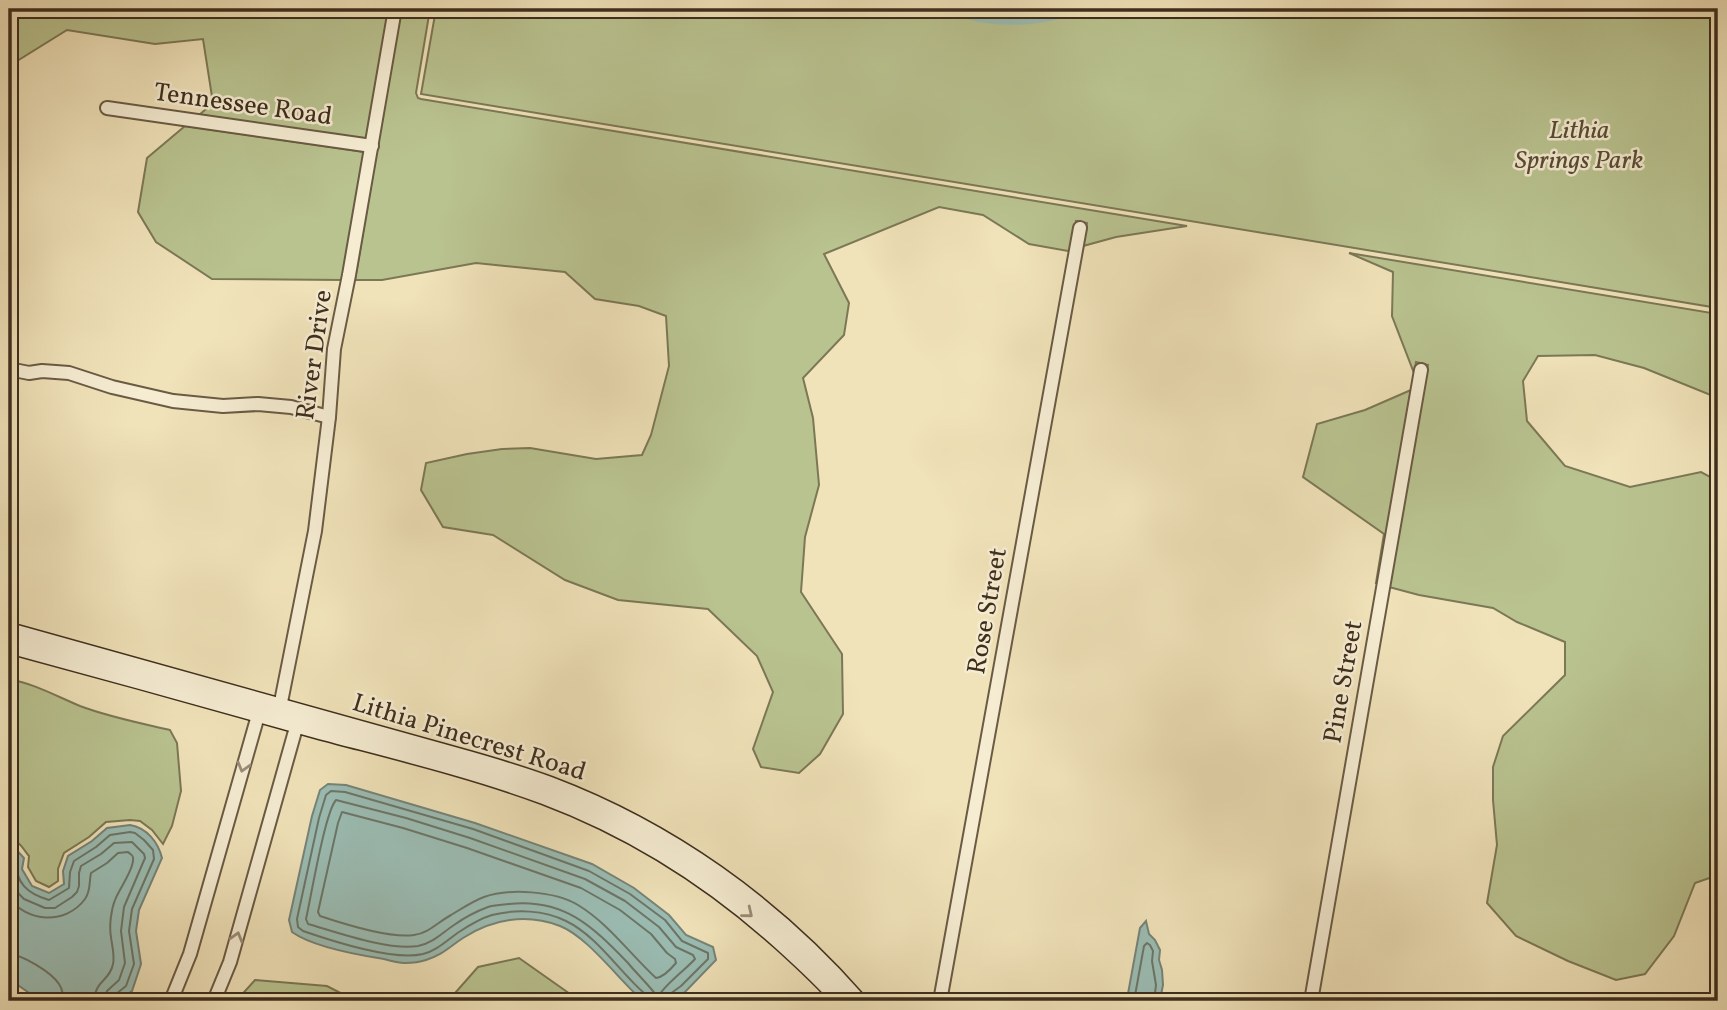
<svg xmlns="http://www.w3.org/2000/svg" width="1727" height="1010" font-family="Vollkorn,serif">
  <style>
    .green { fill: #b9c390; stroke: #7c7856; stroke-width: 2 }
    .water { fill: #9bbdb4; stroke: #768478; stroke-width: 2 }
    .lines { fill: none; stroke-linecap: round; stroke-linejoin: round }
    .shore { stroke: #6c7668; stroke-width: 2 }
    .river { stroke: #9bbdb4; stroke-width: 21 }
    .minor-casing { stroke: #6a5b44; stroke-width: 16 }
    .secondary-casing { stroke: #3e2e1d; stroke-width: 19 }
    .minor { stroke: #f5ecd2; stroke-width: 12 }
    .secondary { stroke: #f5ecd2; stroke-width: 16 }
    .oneway { stroke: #9a8d78 }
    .labels { text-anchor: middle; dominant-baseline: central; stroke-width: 5; stroke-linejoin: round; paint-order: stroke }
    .street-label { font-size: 26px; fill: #3e2e1d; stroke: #f5ecd2 }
    .park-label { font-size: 26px; font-style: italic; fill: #574c34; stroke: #f5ecd2 }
  </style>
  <rect width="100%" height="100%" fill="#f0e2b9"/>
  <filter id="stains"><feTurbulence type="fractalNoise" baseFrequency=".00286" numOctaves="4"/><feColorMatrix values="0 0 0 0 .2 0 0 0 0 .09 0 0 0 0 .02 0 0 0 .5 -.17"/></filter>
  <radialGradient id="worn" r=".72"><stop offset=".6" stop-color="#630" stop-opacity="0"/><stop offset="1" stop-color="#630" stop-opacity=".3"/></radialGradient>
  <g class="green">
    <path d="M 9,9 L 389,9 L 367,139 L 199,115 L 213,103 L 203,39 L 155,44 L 67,30 L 9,66 Z"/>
    <path d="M 401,9 L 430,9 L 416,93 L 418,98 L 421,99 L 1187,226 L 1116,237 L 1083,246 L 1087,223 L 1076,221 L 1070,250 L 1068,251 L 1029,244 L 983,215 L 939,207 L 824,254 L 849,303 L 844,335 L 803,378 L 813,418 L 819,485 L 805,537 L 801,592 L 842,654 L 843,714 L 820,754 L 799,773 L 761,767 L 753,749 L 773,692 L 757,656 L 708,609 L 618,600 L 565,580 L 493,535 L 443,527 L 421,490 L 426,463 L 467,454 L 502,449 L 530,448 L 596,459 L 642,455 L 651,435 L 669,366 L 666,316 L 639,306 L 595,299 L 565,272 L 476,263 L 382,280 L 355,280 Z"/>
    <path d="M 436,9 L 1718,9 L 1718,308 L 421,94 Z"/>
    <path d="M 185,126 L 365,152 L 342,280 L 212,279 L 156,242 L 138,212 L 147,158 Z"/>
    <path d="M 1349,253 L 1718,314 L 1718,398 L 1644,368 L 1595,355 L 1538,356 L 1523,381 L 1527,421 L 1565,466 L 1630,487 L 1701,472 L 1718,481 L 1718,875 L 1695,883 L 1674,936 L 1645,974 L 1616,980 L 1568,961 L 1516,936 L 1487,903 L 1497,845 L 1493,800 L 1493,767 L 1503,736 L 1565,675 L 1565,642 L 1517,622 L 1493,608 L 1419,595 L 1389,587 L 1428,365 L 1416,362 L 1414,373 L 1392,316 L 1393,272 Z"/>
    <path d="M 1411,390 L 1378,583 L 1376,583 L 1384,534 L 1303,477 L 1317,424 L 1365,410 Z"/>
    <path d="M 9,679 C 35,684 56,696 80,706 C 109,717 140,723 170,730 L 177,743 L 181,791 L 172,826 L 163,844 L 152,830 L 140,821 L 130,820 L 106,822 L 89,837 L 64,853 L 58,869 L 58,881 L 49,887 L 36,881 L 28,867 L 29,856 C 23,849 19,839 9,841 Z"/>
    <path d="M 519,958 L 580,1001 L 448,1001 L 478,967 Z"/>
    <path d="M 255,980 L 327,986 L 356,1001 L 236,1001 Z"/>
  </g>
  <g class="water">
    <path d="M 328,784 L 346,785 L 475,823 L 592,864 L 634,888 L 669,915 L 686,935 L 713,947 L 716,960 L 685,992 L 671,1001 L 643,1001 C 619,980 588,937 560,926 C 526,913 492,919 463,938 C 449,947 444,954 426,960 C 420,962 412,963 405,963 C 398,963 391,961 384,959 C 358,955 313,947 292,932 L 289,920 L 312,816 L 320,790 Z"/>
    <path d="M 130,825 C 147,828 158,842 162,858 L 139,910 L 136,931 L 141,964 L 132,991 L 117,1001 L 41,1001 L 9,979 L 9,847 L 13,846 L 24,858 L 22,869 L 32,886 L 49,893 L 64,884 L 63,871 L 68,856 L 92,841 L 107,828 Z"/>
    <path d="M 1146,921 L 1149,934 L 1155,940 L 1160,950 L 1159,960 L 1162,970 L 1163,985 L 1160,1000 L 1128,1001 L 1127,999 L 1140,928 Z"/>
  </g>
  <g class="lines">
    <g class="shore">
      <path d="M 336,800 L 406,818 L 470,838 L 585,879 L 625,901 L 659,927 L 676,947 L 693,955 L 695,959 C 685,970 667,983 660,994 L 656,995 C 648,984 637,974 628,963 C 592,926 564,898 509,904 C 502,905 494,905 488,907 C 477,911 464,918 454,925 C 442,933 433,943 418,946 C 389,951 336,932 308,924 L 306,919 C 311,897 325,812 336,800 Z"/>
      <path d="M 342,812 L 403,828 L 467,848 L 581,888 L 620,910 L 651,934 L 667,953 L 675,959 L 676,963 C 671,969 664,977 656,978 C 630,954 609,924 578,905 C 555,891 509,888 484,897 C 473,901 461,909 451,915 C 438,922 429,933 414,935 C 390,939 344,924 320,916 L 318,912 L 338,823 Z"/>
      <path d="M 9,853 L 16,860 C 15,883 28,894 49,900 L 69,888 L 70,872 L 74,861 L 96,847 L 110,835 L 130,832 L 135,833 L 144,840 L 153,850 L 154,859 L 132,909 L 129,931 L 134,964 L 126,986 L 116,994 L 114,1001"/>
      <path d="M 9,877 L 19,894 L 24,899 L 45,908 L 55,908 L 72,897 L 77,892 L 79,886 L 79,873 L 81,866 L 101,854 L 114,843 L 132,842 L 144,854 L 145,858 L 124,907 L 121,931 L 125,963 L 119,980 L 107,991 L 105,1001"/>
      <path d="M 9,897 C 26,923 66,925 85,899 C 91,891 89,881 91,873 L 107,863 L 118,853 L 128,852 C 131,855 134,855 133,860 C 133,871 119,889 115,900 C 111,910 109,926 111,937 C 112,946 115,956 113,964 C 110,981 95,980 94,1001"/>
      <path d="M 9,954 C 23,955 51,972 59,984 C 63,990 63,995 63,1001"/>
      <path d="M 647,1001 L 644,993 C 619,971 597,936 566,921 C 544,910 516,909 492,915 C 482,918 468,926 459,932 C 447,940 438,950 423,954 C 394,961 332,941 303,931 L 298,927 L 297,919 L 319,818 L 326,795 L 331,791 L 345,792 L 473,829 L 589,871 L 630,894 L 665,920 L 682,941 L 708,953 L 708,959 L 681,986 L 670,994 L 668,1001"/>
      <path d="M 1134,1001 L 1144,946 L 1147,943 L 1150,945 L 1153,951 L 1152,961 L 1156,985 L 1154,1001"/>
    </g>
    <path class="river" d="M 970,9 C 992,16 1033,16 1055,9"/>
    <defs>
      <g id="minor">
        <path d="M 107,108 L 372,146"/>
        <path d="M 9,369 L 29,373 L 42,371 L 69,373 L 112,387 L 173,401 L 223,406 L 258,404 L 291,407 L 329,417"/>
        <path d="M 280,707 L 315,531 L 329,417 L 334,349 L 349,275 L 395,9"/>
        <path d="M 171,1001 L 190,954 L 261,705"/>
        <path d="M 214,1001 L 230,962 L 299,717"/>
        <path d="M 940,1001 L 1080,228"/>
        <path d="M 1311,1001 L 1421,370"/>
      </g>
      <g id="secondary">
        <path d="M 9,631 L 468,759 C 496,767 523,775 550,785 C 669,830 774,905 858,1001"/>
        <path d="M 9,645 C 113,673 216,702 320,731 C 395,751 471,769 544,796 C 632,829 711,879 781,942 C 802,961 823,980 841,1001"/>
      </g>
    </defs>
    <use href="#minor" class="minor-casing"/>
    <use href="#secondary" class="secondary-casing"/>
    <use href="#minor" class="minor"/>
    <use href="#secondary" class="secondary"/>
  </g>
  <defs><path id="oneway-chevron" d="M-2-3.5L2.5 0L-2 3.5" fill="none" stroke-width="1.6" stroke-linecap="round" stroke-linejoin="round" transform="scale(1.75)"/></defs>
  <g class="oneway">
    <use href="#oneway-chevron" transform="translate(243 767) rotate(106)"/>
    <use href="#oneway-chevron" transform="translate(748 913) rotate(39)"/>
    <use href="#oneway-chevron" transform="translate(237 937) rotate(-74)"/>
  </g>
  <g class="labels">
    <g class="street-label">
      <text transform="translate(243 105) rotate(8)">Tennessee Road</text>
      <text transform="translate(315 355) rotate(-82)">River Drive</text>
      <text transform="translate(988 611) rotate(-80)">Rose Street</text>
      <text transform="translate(1344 682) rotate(-80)">Pine Street</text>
      <text transform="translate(469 738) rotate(17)">Lithia Pinecrest Road</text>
    </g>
    <g class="park-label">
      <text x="1579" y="131">Lithia<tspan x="1579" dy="30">Springs Park</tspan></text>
    </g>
  </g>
  <rect width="1727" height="1010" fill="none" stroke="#f0e2b9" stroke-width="35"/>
  <rect x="10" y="10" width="1706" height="989" fill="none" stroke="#3e2e1d" stroke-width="3.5"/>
  <rect x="18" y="18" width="1692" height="975" fill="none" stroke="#3e2e1d" stroke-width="2"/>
  <rect width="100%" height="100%" filter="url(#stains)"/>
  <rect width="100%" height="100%" fill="url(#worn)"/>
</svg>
